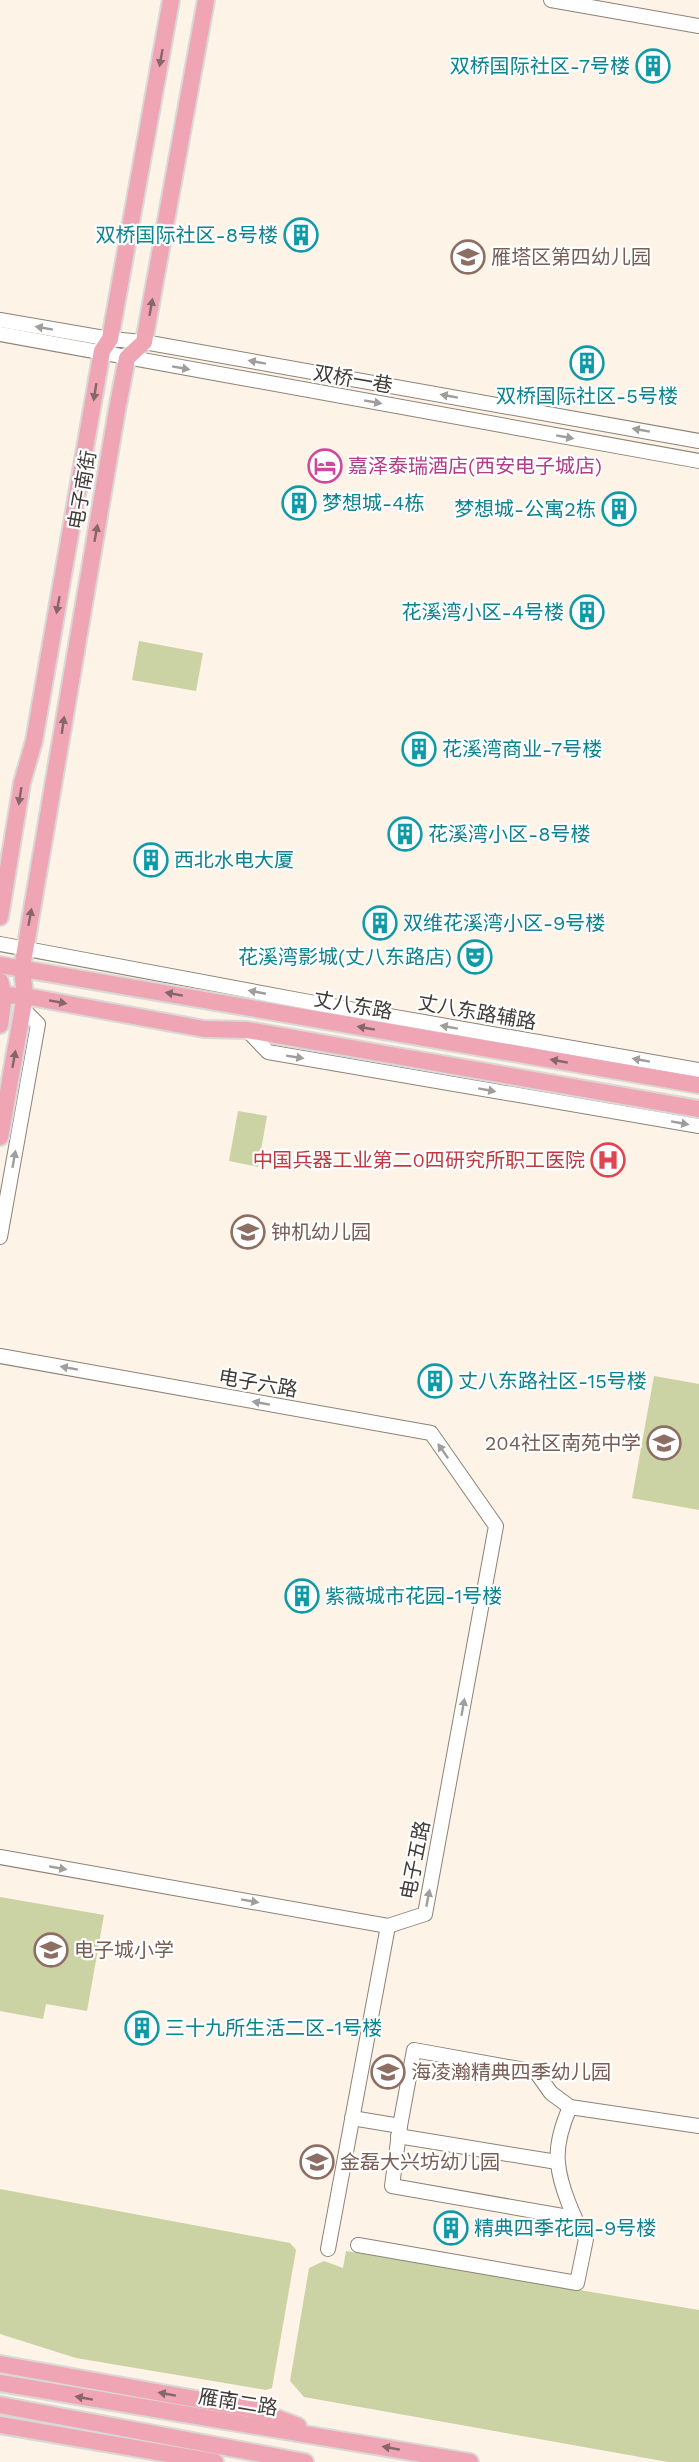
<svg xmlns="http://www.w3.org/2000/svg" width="699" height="2462" font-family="'Work Sans','Noto Sans SC',sans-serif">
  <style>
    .green { fill: #cbd2a4 }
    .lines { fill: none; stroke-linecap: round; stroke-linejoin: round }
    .minor-casing { stroke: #8c8377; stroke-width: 16 }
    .major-casing { stroke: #d9d8d7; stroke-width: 20 }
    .minor { stroke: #fff; stroke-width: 14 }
    .major { stroke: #efa5b4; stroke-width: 16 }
    .oneway { fill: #866669 }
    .oneway2 { fill: #a09e9b }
    .labels { text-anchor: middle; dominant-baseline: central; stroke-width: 4.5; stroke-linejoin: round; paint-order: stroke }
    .culture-label { font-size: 20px; fill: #0d838f; stroke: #fff; text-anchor: start }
    .education-label { font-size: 20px; fill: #785e54; stroke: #fff; text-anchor: start }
    .street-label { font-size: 20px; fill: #403c37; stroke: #fff }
    .hotel-label { font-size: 20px; fill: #b23c85; stroke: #fff; text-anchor: start }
    .health-label { font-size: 20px; fill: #be3a42; stroke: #fff; text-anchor: end }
  </style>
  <rect width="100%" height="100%" fill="#fdf3e6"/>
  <g class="green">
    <path d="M 139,641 L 203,653 L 196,691 L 132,680 Z"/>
    <path d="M 238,1111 L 267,1116 L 258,1167 L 229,1161 Z"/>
    <path d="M 654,1376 L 699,1384 L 699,1510 L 632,1498 Z"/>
    <path d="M 0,1897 L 104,1915 L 87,2011 L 46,2004 L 43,2019 L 0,2011 Z"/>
    <path d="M 0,2189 L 290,2243 L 296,2250 L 272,2388 L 266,2390 L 76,2358 L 0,2334 Z"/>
    <path d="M 346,2251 L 699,2310 L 699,2462 L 668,2462 L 304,2397 L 290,2381 L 309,2268 L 324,2261 L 343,2268 Z"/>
  </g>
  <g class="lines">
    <defs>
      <g id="minor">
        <path d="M 551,0 L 699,26"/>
        <path d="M 0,320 L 110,339 L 144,342 L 699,441"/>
        <path d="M 0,334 L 699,461"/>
        <path d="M 0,944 L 315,1003 L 699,1070"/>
        <path d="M 247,1030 L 268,1052 L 699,1126"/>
        <path d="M 0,1237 L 38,1024 L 23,1009"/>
        <path d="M 0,1356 L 431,1433 L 496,1526 L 425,1914 L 388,1926 L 0,1857"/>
        <path d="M 570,2107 L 699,2126"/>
        <path d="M 352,2118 L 400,2126 L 414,2050 L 536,2072 L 551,2093 L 570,2107 C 563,2123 556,2145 558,2163 C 560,2186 574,2219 586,2239 L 577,2283 L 358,2245"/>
        <path d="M 400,2126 L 392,2186 L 574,2218"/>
        <path d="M 398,2136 L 557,2162"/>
        <path d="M 328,2249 L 388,1926"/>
      </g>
      <g id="major">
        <path d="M 0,917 L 22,783 L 34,741 L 102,351 L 110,339 L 171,0"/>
        <path d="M 0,965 L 699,1085"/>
        <path d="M 0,981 L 4,995 L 0,1025"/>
        <path d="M 0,995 L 25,996 L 204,1029 L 247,1030 L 699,1109"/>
        <path d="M 0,1137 L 25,996 L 22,968 L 27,939 L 117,410 L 127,358 L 144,342 L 206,0"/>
        <path d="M 0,2364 L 256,2410 L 298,2426"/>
        <path d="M 0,2383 L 470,2462"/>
        <path d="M 0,2405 L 305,2462"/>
        <path d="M 0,2425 L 215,2462"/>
      </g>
    </defs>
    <use href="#minor" class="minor-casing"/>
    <use href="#major" class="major-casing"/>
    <use href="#minor" class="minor"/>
    <use href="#major" class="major"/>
  </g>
  <defs><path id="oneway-solid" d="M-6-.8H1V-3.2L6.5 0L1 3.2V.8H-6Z" transform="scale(1.5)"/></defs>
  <g class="oneway">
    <use href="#oneway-solid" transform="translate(161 58) rotate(100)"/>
    <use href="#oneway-solid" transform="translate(151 307) rotate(-80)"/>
    <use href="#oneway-solid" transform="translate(95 392) rotate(99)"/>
    <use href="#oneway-solid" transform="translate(96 533) rotate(-80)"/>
    <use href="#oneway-solid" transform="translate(58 605) rotate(100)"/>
    <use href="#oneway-solid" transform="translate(63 725) rotate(-82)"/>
    <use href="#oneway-solid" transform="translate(20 796) rotate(99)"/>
    <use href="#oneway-solid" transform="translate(30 917) rotate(-80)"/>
    <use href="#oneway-solid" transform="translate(174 994) rotate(-170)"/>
    <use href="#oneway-solid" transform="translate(58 1002) rotate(10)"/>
    <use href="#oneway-solid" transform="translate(366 1028) rotate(-170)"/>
    <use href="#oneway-solid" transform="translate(14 1059) rotate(-80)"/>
    <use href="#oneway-solid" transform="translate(559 1061) rotate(-170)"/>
    <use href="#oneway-solid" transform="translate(167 2394) rotate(-170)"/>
    <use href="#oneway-solid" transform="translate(84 2398) rotate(-170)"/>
    <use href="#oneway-solid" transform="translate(391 2448) rotate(-170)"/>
  </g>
  <g class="oneway2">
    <use href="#oneway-solid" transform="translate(44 328) rotate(-170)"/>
    <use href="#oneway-solid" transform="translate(257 362) rotate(-170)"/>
    <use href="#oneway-solid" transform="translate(181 368) rotate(10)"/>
    <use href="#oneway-solid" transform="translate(449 396) rotate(-170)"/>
    <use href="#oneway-solid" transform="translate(373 402) rotate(10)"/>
    <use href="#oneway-solid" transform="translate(641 430) rotate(-170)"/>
    <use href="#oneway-solid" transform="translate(565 437) rotate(10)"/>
    <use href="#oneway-solid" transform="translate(257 992) rotate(-169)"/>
    <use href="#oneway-solid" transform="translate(449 1027) rotate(-170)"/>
    <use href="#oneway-solid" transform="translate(295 1057) rotate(9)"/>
    <use href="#oneway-solid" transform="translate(641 1060) rotate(-170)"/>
    <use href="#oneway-solid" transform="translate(487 1090) rotate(10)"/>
    <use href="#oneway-solid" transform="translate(680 1123) rotate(10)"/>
    <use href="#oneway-solid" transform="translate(14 1159) rotate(-80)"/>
    <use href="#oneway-solid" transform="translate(69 1368) rotate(-170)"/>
    <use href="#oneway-solid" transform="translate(261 1403) rotate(-170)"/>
    <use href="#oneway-solid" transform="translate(443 1451) rotate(-125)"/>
    <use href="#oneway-solid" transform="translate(463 1707) rotate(-80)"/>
    <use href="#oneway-solid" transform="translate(58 1868) rotate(10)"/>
    <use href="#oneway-solid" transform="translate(428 1898) rotate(-79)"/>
    <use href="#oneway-solid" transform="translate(250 1901) rotate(10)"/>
  </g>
  <defs>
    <symbol id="building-ring" viewBox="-11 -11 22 22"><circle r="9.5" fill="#fff" stroke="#0f9aa8" stroke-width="1.5"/><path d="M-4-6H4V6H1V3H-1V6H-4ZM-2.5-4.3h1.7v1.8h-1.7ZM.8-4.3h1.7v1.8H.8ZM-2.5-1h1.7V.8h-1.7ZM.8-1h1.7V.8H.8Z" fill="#0f9aa8"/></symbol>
    <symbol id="school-ring" viewBox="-11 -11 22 22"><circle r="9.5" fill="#fff" stroke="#8d6e63" stroke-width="1.5"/><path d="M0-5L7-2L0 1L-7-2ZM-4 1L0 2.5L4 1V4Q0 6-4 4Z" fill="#8d6e63"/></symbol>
    <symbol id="hotel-ring" viewBox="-11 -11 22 22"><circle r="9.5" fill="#fff" stroke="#d1479c" stroke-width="1.5"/><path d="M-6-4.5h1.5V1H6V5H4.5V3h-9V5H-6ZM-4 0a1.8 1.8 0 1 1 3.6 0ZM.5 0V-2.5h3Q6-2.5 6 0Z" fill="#d1479c"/></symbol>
    <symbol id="theatre-ring" viewBox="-11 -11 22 22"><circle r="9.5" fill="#fff" stroke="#0f9aa8" stroke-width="1.5"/><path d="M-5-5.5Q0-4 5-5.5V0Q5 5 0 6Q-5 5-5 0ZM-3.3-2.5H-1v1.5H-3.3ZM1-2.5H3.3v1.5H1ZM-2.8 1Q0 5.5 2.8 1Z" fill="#0f9aa8"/></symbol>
    <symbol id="hospital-ring" viewBox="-11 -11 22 22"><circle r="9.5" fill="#fff" stroke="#e0444e" stroke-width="1.5"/><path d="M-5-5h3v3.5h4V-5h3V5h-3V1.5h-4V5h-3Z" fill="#e0444e"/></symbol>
  </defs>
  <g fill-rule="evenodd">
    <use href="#building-ring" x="634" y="47" width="38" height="38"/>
    <use href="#building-ring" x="282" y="216" width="38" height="38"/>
    <use href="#school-ring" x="449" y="238" width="38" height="38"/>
    <use href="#building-ring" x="568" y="344" width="38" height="38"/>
    <use href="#hotel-ring" x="306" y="447" width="38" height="38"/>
    <use href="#building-ring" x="280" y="484" width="38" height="38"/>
    <use href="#building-ring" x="600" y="490" width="38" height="38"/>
    <use href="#building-ring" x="568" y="593" width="38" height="38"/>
    <use href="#building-ring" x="400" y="730" width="38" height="38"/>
    <use href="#building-ring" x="386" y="815" width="38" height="38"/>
    <use href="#building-ring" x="132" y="841" width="38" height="38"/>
    <use href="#building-ring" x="361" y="904" width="38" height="38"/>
    <use href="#theatre-ring" x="456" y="938" width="38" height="38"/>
    <use href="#hospital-ring" x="589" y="1141" width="38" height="38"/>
    <use href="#school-ring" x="229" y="1213" width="38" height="38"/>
    <use href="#building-ring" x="416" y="1362" width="38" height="38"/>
    <use href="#school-ring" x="645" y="1424" width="38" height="38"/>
    <use href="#building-ring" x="283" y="1577" width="38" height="38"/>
    <use href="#school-ring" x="32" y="1931" width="38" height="38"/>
    <use href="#building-ring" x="123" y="2009" width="38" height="38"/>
    <use href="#school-ring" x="369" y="2053" width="38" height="38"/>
    <use href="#school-ring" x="298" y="2143" width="38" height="38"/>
    <use href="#building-ring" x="432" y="2209" width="38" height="38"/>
  </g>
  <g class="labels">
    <g class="culture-label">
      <text x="630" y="66" text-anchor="end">双桥国际社区-7号楼</text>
      <text x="278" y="235" text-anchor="end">双桥国际社区-8号楼</text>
      <text x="587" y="396" text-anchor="middle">双桥国际社区-5号楼</text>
      <text x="322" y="503">梦想城-4栋</text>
      <text x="596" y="509" text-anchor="end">梦想城-公寓2栋</text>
      <text x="564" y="612" text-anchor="end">花溪湾小区-4号楼</text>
      <text x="442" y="749">花溪湾商业-7号楼</text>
      <text x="428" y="834">花溪湾小区-8号楼</text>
      <text x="174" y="860">西北水电大厦</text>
      <text x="403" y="923">双维花溪湾小区-9号楼</text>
      <text x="452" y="957" text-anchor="end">花溪湾影城(丈八东路店)</text>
      <text x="458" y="1381">丈八东路社区-15号楼</text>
      <text x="325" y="1596">紫薇城市花园-1号楼</text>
      <text x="165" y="2028">三十九所生活二区-1号楼</text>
      <text x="474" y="2228">精典四季花园-9号楼</text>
    </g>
    <g class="education-label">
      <text x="491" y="257">雁塔区第四幼儿园</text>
      <text x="271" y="1232">钟机幼儿园</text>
      <text x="641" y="1443" text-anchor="end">204社区南苑中学</text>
      <text x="74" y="1950">电子城小学</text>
      <text x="411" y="2072">海凌瀚精典四季幼儿园</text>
      <text x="340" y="2162">金磊大兴坊幼儿园</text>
    </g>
    <g class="street-label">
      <text transform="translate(353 379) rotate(10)">双桥一巷</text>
      <text transform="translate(82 490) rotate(-80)">电子南街</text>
      <text transform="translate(353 1005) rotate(10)">丈八东路</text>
      <text transform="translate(477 1012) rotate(10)">丈八东路辅路</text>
      <text transform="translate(258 1383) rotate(10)">电子六路</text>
      <text transform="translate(415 1860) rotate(-79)">电子五路</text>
      <text transform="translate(238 2402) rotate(9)">雁南二路</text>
    </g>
    <g class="hotel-label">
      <text x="348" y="466">嘉泽泰瑞酒店(西安电子城店)</text>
    </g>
    <g class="health-label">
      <text x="585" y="1160">中国兵器工业第二0四研究所职工医院</text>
    </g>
  </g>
</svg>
